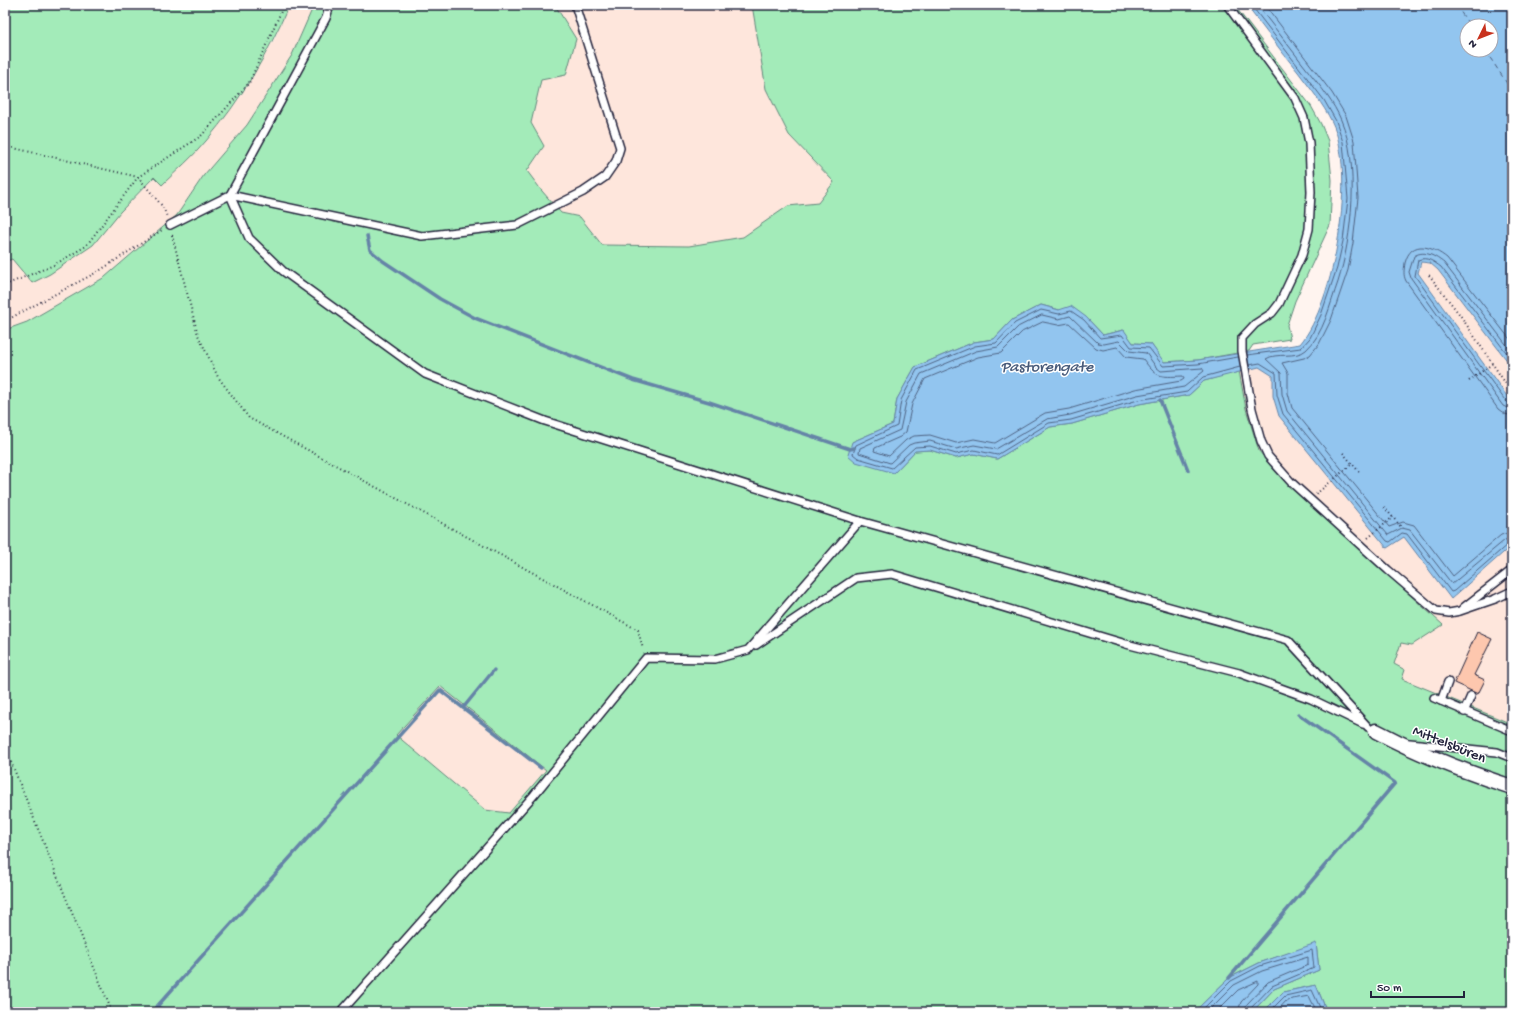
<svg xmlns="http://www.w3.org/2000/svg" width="1517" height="1017" font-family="'Gochi Hand',sans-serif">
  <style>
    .built { fill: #fee6dc }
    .green { fill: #a3ebb9; stroke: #62867a; fill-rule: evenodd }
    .water { fill: #92c5ef; stroke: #6584a7; fill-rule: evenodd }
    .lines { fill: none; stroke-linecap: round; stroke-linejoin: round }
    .shore { stroke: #4f6383; stroke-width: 1 }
    .stream { stroke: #6584a7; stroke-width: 3.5 }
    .ferry { stroke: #495b7a; stroke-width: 1; stroke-dasharray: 5 4; stroke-linecap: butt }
    .building { fill: #fdc7ae; stroke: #22223b }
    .lane-casing { stroke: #22223b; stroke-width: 10 }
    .street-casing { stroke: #22223b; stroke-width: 17 }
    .path { stroke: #22223b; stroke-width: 2; stroke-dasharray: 1 3; stroke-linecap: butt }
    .lane { stroke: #fff; stroke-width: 7 }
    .street { stroke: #fff; stroke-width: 14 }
    .labels { text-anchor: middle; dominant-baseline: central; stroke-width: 3; stroke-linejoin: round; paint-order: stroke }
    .street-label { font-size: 15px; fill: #22223b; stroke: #fff }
    .water-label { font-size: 16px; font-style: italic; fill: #495b7a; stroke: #fff }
  </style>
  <rect width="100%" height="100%" fill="#fff4ef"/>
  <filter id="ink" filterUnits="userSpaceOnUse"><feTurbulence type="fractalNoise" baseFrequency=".025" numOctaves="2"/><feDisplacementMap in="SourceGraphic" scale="8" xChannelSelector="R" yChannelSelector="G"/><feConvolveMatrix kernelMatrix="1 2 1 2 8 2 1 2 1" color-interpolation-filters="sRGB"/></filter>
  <g filter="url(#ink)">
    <g class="built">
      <path d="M 289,5 L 314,5 L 292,55 L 247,125 L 204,175 L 177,215 L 105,277 L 27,322 L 5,330 L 5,251 L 32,282 L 50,274 L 93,245 L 120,212 L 155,177 L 163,184 L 206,142 L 241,96 L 275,38 Z"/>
      <path d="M 555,5 L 752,5 L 766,89 L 789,135 L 834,182 L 818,203 L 788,206 L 743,237 L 689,246 L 602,245 L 580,217 L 561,213 L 542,191 L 527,171 L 544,146 L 531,123 L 541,80 L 576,39 Z"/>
      <path d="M 1421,262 L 1430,263 L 1438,270 L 1512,367 L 1512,403 L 1418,273 Z"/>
      <path d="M 1259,367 L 1273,376 L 1273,396 L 1279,416 L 1387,548 L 1404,536 L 1451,599 L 1512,545 L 1512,724 L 1401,679 L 1394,664 L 1401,643 L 1412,645 L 1442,625 L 1283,480 L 1259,451 L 1246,409 L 1239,371 Z"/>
      <path d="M 440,685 L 546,770 L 509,813 L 485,810 L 396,735 Z"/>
    </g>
    <g class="green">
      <path d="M 5,5 L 289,5 C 268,54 241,100 206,141 C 193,157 177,170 162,185 L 154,177 L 120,212 L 93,245 L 50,274 L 32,283 L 12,259 L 5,262 Z"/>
      <path d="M 314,5 L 555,5 L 576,39 L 566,75 L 541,80 L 531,123 L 544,146 L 527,171 L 542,191 L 561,213 L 580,217 L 602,245 L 689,246 L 743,237 L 788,206 L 818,203 L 834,182 L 789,135 L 766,89 L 752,5 L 1234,5 L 1311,106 L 1321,124 L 1328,141 L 1332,180 L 1330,225 L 1295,301 L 1287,325 L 1290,339 L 1253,345 L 1249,351 L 1198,360 L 1163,362 L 1151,344 L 1133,343 L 1123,330 L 1103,335 L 1086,317 L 1041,305 L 1012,320 L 994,339 L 974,342 L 915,367 L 897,399 L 893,424 L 852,442 L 894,473 L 915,451 L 930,450 L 956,458 L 974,454 L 997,459 L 1050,427 L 1072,424 L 1139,404 L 1189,395 L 1204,381 L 1239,371 L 1246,409 L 1259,451 L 1283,480 L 1443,625 L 1412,645 L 1401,643 L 1394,664 L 1405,670 L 1402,679 L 1512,724 L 1512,1012 L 1327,1012 L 1316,985 L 1283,992 L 1263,1012 L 1252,1012 L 1274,989 L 1319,970 L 1316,944 L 1259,963 L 1229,978 L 1194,1012 L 5,1012 L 5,330 L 27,322 L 105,277 L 177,215 L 204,175 L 247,125 L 292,55 ZM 440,686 L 546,770 L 509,813 L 485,810 L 396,735 Z"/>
    </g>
    <g class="water">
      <path d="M 1246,5 L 1512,5 L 1512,367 L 1438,270 L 1430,263 L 1421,262 L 1418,273 L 1512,403 L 1512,545 L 1451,599 L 1404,537 L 1387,548 L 1279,416 L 1273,396 L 1273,376 L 1259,367 L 1204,381 L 1189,395 L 1139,404 L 1072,424 L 1050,427 L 997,459 L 974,454 L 956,458 L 930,450 L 915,451 L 894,473 L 856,462 L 848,455 L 852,442 L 893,424 L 897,399 L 915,367 L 974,342 L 994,339 L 1012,320 L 1041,305 L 1059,310 L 1071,306 L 1086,317 L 1103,335 L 1124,330 L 1133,343 L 1151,344 L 1164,362 L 1198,360 L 1300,344 C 1335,303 1357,172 1332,122 C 1323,104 1310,88 1298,72 C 1280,50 1263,27 1246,5 ZM 1467,26 L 1491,26 L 1491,50 L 1467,50 Z"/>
      <path d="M 1316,943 L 1319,970 L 1274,989 L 1252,1012 L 1194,1012 L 1229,978 L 1259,963 Z"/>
      <path d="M 1316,985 L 1327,1012 L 1263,1012 L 1283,992 Z"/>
    </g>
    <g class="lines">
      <g class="shore">
        <path d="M 1257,5 C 1274,27 1292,50 1309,72 C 1321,87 1334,103 1341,120 C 1360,163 1352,238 1338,282 C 1330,304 1324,334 1306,350 C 1296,359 1276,352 1266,359 L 1281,373 L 1282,394 L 1287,411 L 1388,535 L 1402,528 L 1410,530 L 1452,584 L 1505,540 L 1512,538"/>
        <path d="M 1265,5 L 1332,93 L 1346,116 L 1354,141 L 1358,198 L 1353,243 L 1348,270 L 1331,320 L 1319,344 L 1310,355 L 1304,358 L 1282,363 L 1288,373 L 1288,393 L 1292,408 L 1389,527 L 1403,522 L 1414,525 L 1453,576 L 1501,535 L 1512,532"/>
        <path d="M 1042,315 L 1059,319 L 1070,316 L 1098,343 L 1104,344 L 1119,341 L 1129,351 L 1146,353 L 1156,367 L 1161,371 L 1202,368 L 1204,371 L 1184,387 L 1137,395 L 1070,415 L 1047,419 L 996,449 L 974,445 L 956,449 L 930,441 L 914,443 L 909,445 L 890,463 L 859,453 L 860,448 L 900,430 L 906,402 L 921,374 L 976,351 L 998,347 L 1018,327 Z"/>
        <path d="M 1043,322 L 1058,325 L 1069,323 L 1096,348 L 1103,350 L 1117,347 L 1126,357 L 1143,359 C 1157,378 1159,377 1183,376 L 1184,379 L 1181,381 L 1135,389 L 1069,409 L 1045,413 L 995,443 L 974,439 L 956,443 L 930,435 L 914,436 L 906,440 L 889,456 L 874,451 L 875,448 L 900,437 L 906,432 L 912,404 L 925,379 L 978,357 L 1001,353 L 1022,332 Z"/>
        <path d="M 1512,342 L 1447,258 C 1433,247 1411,238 1405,263 C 1404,270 1403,275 1406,281 L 1498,409 L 1505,414 L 1512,416"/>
        <path d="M 1512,352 L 1444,263 C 1436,257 1425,249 1414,256 L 1409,272 L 1411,278 L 1503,406 L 1512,410"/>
        <path d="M 1247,355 L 1301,348 L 1310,338 L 1321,315 L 1337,268 L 1343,241 L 1348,199 L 1343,142 L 1336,121 L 1324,100 L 1251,5"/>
        <path d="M 1238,357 L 1198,364 L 1163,366 L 1149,348 L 1131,347 L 1122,335 L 1100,338 L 1084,320 L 1071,311 L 1059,314 L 1041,310 L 1015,323 L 996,343 L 975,346 L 917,370 L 901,400 L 897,426 L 856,445 L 853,454 L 858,458 L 892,468 L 915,447 L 930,446 L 956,454 L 974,450 L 997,455 L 1049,423 L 1071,420 L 1138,400 L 1187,392 L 1203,377 L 1240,367"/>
        <path d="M 1512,360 L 1441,267 C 1434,262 1427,256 1418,260 L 1415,276 L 1507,403 L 1512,404"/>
        <path d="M 1249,365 L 1260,363 L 1276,373 L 1277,395 L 1283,414 L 1387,541 L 1390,542 L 1402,533 L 1407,534 L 1451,592 L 1454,591 L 1508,544 L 1512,543"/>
        <path d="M 1200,1012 L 1231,981 L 1260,966 L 1312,950 L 1314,968 L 1272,986 L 1251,1008 L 1249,1012"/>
        <path d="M 1207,1012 L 1234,985 L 1262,971 L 1308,957 L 1308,965 L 1268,982 L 1247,1004 L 1244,1012"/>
        <path d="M 1216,1012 L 1238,990 L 1258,981 L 1258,984 L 1241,1002 L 1238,1012"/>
        <path d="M 1269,1012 L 1285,996 L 1312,990 L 1322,1012"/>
        <path d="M 1276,1012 L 1287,1000 L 1309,996 L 1317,1012"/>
      </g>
      <g class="stream">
        <path d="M 367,236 L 370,250 L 383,261 L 440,299 L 475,318 L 633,380 L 709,402 L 850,449 L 854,448"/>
        <path d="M 1160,400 L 1188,470"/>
        <path d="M 463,708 L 494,670"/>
        <path d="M 1229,978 L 1395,783 L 1298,714"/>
        <path d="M 156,1007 L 171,1012"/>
        <path d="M 152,1012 L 440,690 L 541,768"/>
      </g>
      <g class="ferry">
        <path d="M 1456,5 L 1470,26"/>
        <path d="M 1485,50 L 1512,91"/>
      </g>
    </g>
    <path class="building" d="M 1477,632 L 1492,639 L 1474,675 L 1485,680 L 1478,694 L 1454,683 Z"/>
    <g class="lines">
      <defs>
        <g id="lane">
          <path d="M 330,5 L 326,18 L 230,195 L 249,238 L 283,271 L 425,374 L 545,421 L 860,521 L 1288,640 L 1368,727"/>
          <path d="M 1227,5 L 1295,98 L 1304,118 L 1309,143 L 1311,192 L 1309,229 L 1302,255 L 1279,304 L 1272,313 L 1255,324 L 1242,338 L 1242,351 L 1252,409 L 1261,441 L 1268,456 L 1291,482 L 1388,570 L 1436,611 L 1449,613 L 1460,611 L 1495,599 L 1512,591"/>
          <path d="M 170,225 L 230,195 L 422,236 L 517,225 L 583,192 L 605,177 L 616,161 L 620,148 L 575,5"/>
          <path d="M 1463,608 L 1512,570"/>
          <path d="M 756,645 L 856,578 L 892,574 L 1126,644 L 1239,673 L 1311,699 L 1363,724"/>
          <path d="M 1434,698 L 1512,731"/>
          <path d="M 1441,701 L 1448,682"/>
          <path d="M 1464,712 L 1471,696"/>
          <path d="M 1410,743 L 1497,752 L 1512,758"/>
          <path d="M 341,1012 L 534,795 L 646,658 L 715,659 L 748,650 L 860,521"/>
        </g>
        <path id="street" d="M 1376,731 C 1419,754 1465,772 1512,787"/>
      </defs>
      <use href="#lane" class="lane-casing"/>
      <use href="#street" class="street-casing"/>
      <g class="path">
        <path d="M 5,146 L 138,177 L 163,207 L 167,217"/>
        <path d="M 172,235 L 198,335 L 218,377 L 249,418 L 638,630 L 643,649"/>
        <path d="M 1429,275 L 1460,315 L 1512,393"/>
        <path d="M 5,285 L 54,265 L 86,246 L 138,177 L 201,136 L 249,83 L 284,5"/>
        <path d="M 5,321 L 99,271 L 162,230"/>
        <path d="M 1469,381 L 1492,364"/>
        <path d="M 1343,453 L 1361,474"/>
        <path d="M 1316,494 L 1352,464"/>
        <path d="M 1384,507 L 1402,528"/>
        <path d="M 1368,538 L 1393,517"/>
        <path d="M 5,747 L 112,1012"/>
      </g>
      <use href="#lane" class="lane"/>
      <use href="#street" class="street"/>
    </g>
  </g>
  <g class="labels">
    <g class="street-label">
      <text transform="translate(1449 745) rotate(22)">Mittelsbüren</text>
    </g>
    <g class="water-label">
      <text x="1047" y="368">Pastorengate</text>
    </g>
  </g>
  <rect width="1517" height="1017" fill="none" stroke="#fff" stroke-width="20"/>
  <rect x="10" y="10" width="1497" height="997" fill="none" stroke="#22223b" stroke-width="1.5" filter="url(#ink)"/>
  <g transform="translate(1479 38) rotate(227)"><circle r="19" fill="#ffffff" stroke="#a7a7b1"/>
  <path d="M0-3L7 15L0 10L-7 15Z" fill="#c8321e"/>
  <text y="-6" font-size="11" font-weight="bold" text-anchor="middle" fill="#22223b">N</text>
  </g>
  <path d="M1371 991v6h93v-6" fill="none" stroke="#22223b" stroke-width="2"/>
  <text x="1377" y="991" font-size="12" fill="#22223b" stroke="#ffffff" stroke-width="3" paint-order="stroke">50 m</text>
</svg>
